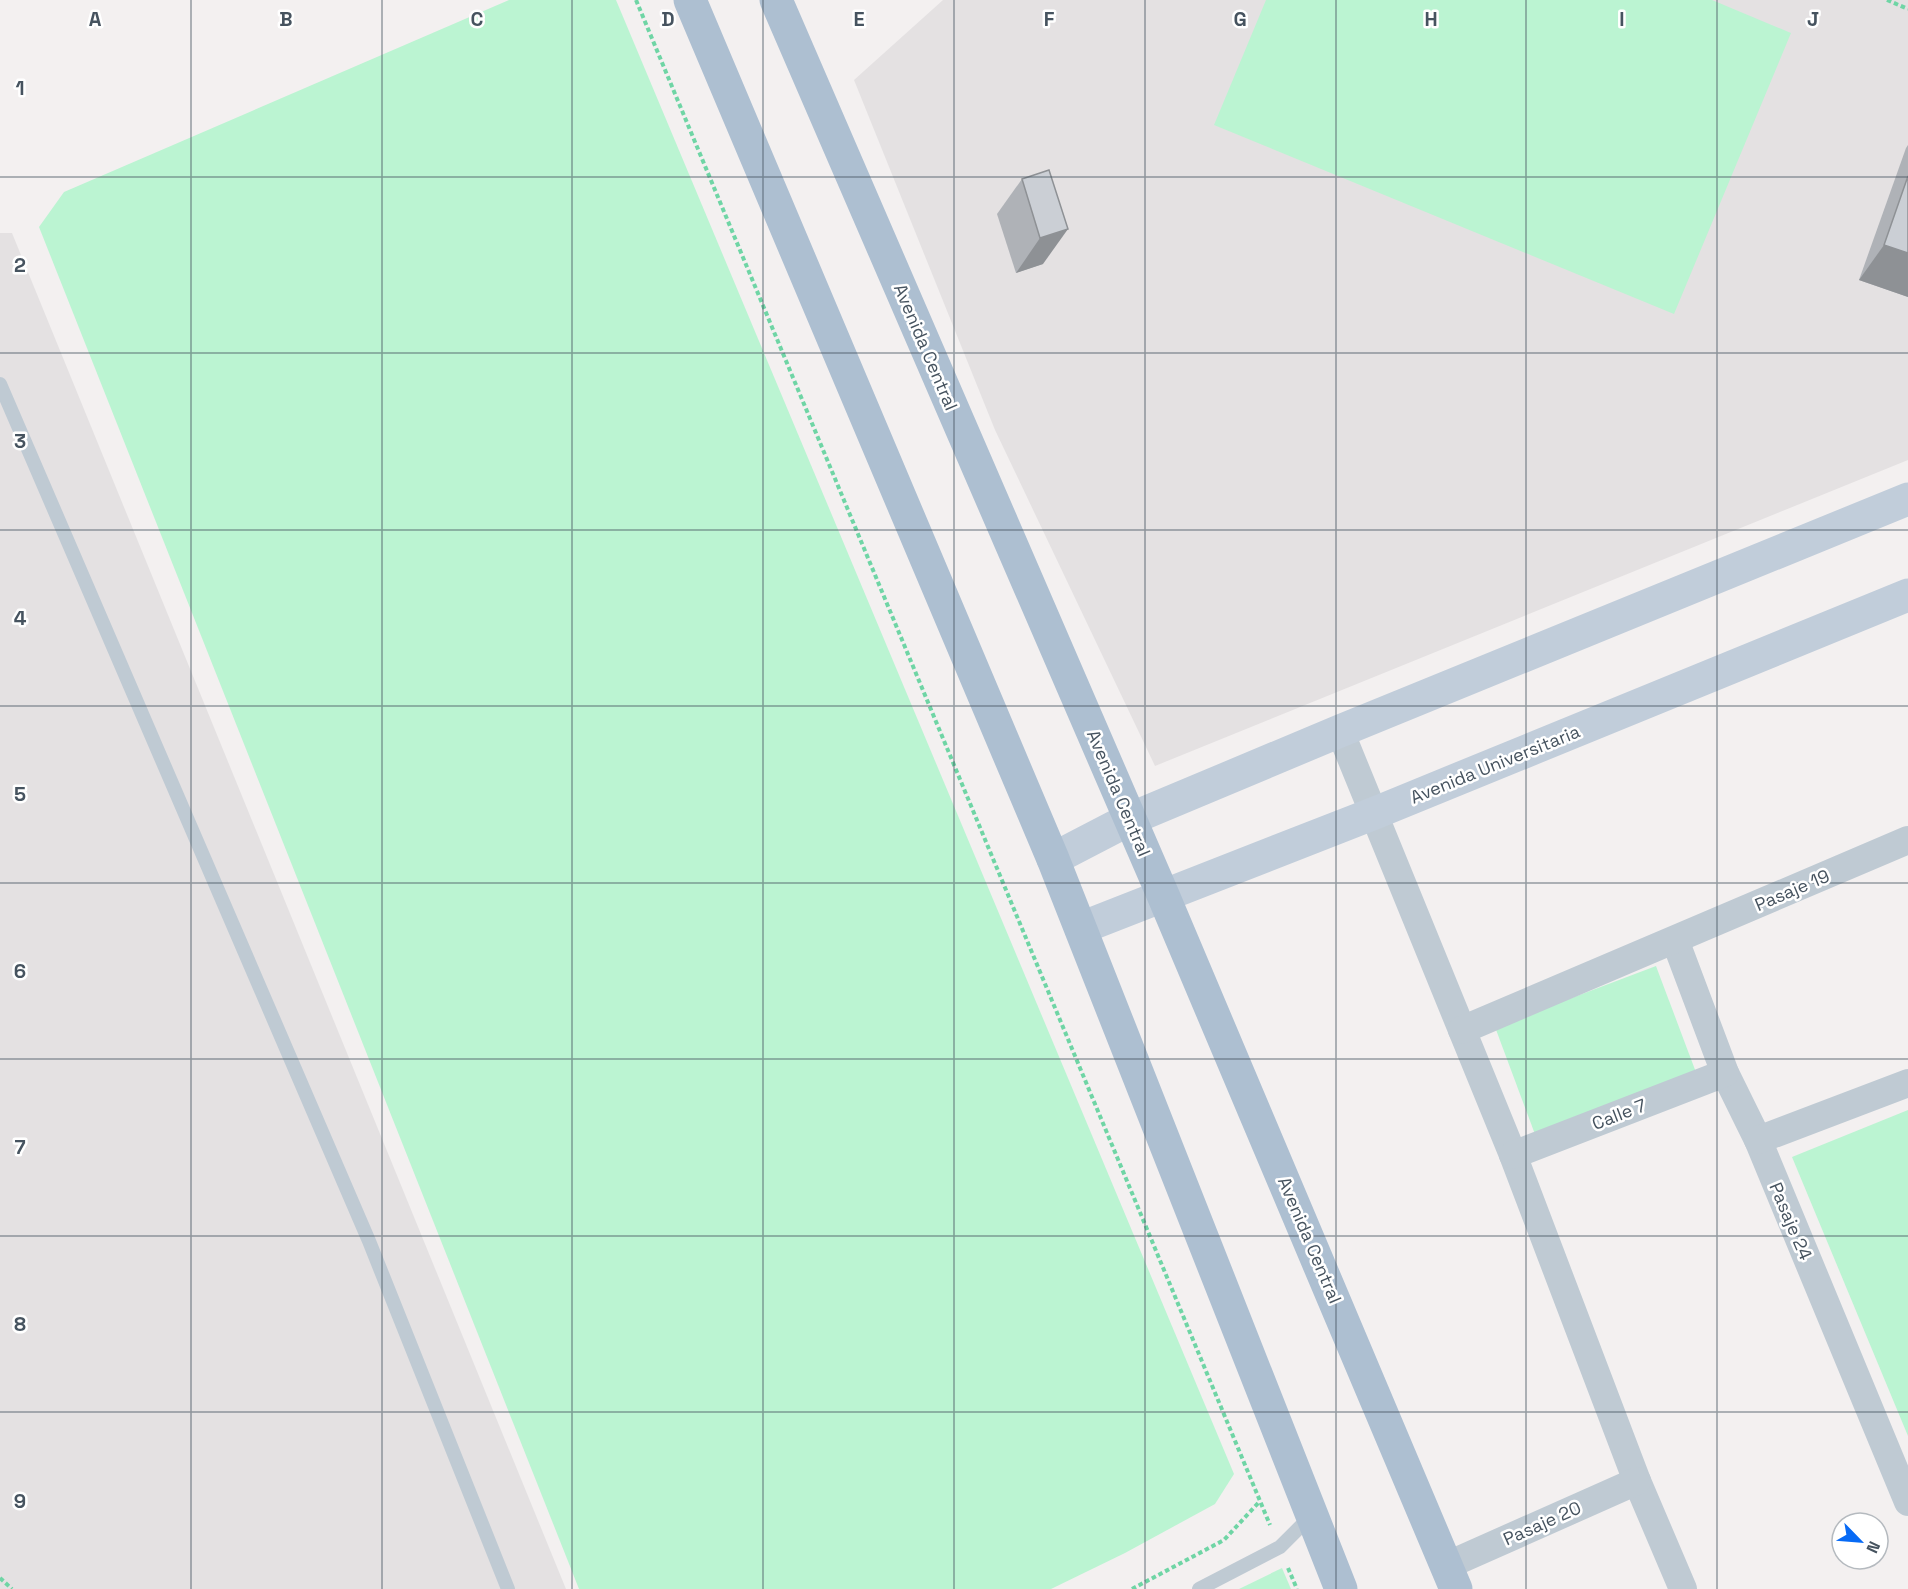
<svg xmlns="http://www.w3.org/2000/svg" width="1908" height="1589" font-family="'Space Grotesk',sans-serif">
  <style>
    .education { fill: #e4e1e2 }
    .green { fill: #bbf4d2 }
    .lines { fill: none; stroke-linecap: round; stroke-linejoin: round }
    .path { stroke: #6fd5a5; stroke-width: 4; stroke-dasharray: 4.5 3; stroke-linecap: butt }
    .service { stroke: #bfcad3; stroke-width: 14 }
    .minor { stroke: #bfcad3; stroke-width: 28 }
    .secondary { stroke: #c1cdda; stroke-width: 33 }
    .primary { stroke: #adbfd1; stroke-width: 33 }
    .wall { fill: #afb2b7 }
    .shaded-wall { fill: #8e9195 }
    .building { fill: #cbcfd5; stroke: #8e9195; stroke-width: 1.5 }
    .grid { fill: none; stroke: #46535f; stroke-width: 1.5; stroke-opacity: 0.55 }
    .labels { text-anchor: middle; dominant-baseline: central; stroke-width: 5; stroke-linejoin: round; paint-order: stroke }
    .street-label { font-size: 18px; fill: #46535f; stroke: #fff }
    .grid-label { font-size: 20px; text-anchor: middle; font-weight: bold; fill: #46535f; stroke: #fff; stroke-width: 5; stroke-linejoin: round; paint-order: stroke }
  </style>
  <rect width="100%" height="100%" fill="#f3f0f0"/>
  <g class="education">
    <path d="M 943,0 L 1908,0 L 1908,460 L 1155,766 L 995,430 L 854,80 Z"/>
    <path d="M 0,233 L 12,233 L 566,1589 L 0,1589 Z"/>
  </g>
  <g class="green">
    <path d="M 509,0 L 616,0 L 1234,1474 L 1215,1504 L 1125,1553 L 1051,1589 L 579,1589 L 39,227 L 64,192 Z"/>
    <path d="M 1266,0 L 1712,0 L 1791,33 L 1674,314 L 1214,125 Z"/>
    <path d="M 1656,966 L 1697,1075 L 1536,1137 L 1495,1027 Z"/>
    <path d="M 1908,1110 L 1908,1436 L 1792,1157 Z"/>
    <path d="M 1282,1568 L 1291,1589 L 1239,1589 Z"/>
  </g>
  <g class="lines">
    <g class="path">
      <path d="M 636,0 L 1270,1525"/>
      <path d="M 1887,0 L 1908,9"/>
      <path d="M 1288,1568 L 1297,1589"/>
      <path d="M 0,1578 L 12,1589"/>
      <path d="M 1132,1589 L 1224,1540 L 1260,1501"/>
    </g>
    <g class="service">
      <path d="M 0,384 L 369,1241 L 508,1589"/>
      <path d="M 1199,1589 L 1280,1547 L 1312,1515"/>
    </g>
    <g class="minor">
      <path d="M 1340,731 L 1513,1155 L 1637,1481 L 1683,1589"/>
      <path d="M 1675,940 L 1725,1073 L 1758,1140 L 1908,1502"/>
      <path d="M 1462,1030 L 1908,840"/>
      <path d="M 1758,1140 L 1908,1083"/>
      <path d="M 1513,1155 L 1725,1073"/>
      <path d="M 1448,1565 L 1637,1481"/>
    </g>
    <g class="secondary">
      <path d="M 1053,859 L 1130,819 L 1340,731 L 1908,499"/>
      <path d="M 1081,928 L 1375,813 L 1908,595"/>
    </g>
    <g class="primary">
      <path d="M 690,0 L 1053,859 L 1341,1589"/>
      <path d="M 776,0 L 1163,895 L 1456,1589"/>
    </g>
  </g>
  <g class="wall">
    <path d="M 1908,145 L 1908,297 L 1859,280 L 1906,148 Z"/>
    <path d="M 1049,170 L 1043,264 L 1016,273 L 997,214 L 1022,179 Z"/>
  </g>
  <g class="shaded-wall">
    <path d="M 1068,229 L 1043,264 L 1016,273 L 1040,238 Z"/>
    <path d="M 1884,245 L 1908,253 L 1908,297 L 1859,280 Z"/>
  </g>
  <g class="building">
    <path d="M 1049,170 L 1068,229 L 1040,238 L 1022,179 Z"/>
    <path d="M 1908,176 L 1908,253 L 1884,245 Z"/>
  </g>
  <path class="grid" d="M 191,0 L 191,1589M 382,0 L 382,1589M 572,0 L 572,1589M 763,0 L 763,1589M 954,0 L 954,1589M 1145,0 L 1145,1589M 1336,0 L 1336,1589M 1526,0 L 1526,1589M 1717,0 L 1717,1589M 0,177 L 1908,177M 0,353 L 1908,353M 0,530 L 1908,530M 0,706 L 1908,706M 0,883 L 1908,883M 0,1059 L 1908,1059M 0,1236 L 1908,1236M 0,1412 L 1908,1412"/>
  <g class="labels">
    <g class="street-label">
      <text transform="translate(926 347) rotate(67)">Avenida Central</text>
      <text transform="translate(1495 764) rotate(-22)">Avenida Universitaria</text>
      <text transform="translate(1119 793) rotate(67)">Avenida Central</text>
      <text transform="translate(1792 890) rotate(-23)">Pasaje 19</text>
      <text transform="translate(1619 1114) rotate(-21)">Calle 7</text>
      <text transform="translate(1791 1221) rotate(67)">Pasaje 24</text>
      <text transform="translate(1310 1240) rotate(67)">Avenida Central</text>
      <text transform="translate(1542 1523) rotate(-24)">Pasaje 20</text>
    </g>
  </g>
  <g class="grid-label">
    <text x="95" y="26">A</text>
    <text x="286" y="26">B</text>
    <text x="477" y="26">C</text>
    <text x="668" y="26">D</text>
    <text x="859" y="26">E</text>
    <text x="1049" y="26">F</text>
    <text x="1240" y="26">G</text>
    <text x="1431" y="26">H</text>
    <text x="1622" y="26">I</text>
    <text x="1813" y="26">J</text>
    <text x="20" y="95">1</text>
    <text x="20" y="272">2</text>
    <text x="20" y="448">3</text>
    <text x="20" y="625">4</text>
    <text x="20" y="801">5</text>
    <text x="20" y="978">6</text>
    <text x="20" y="1154">7</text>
    <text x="20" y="1331">8</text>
    <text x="20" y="1508">9</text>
  </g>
  <g transform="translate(1860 1541) rotate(115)"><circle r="28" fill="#ffffff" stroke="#b5babf" stroke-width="1.5"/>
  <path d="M0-4.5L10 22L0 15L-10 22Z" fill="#076af5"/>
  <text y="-9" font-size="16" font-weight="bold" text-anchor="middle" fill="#46535f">N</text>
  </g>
</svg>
